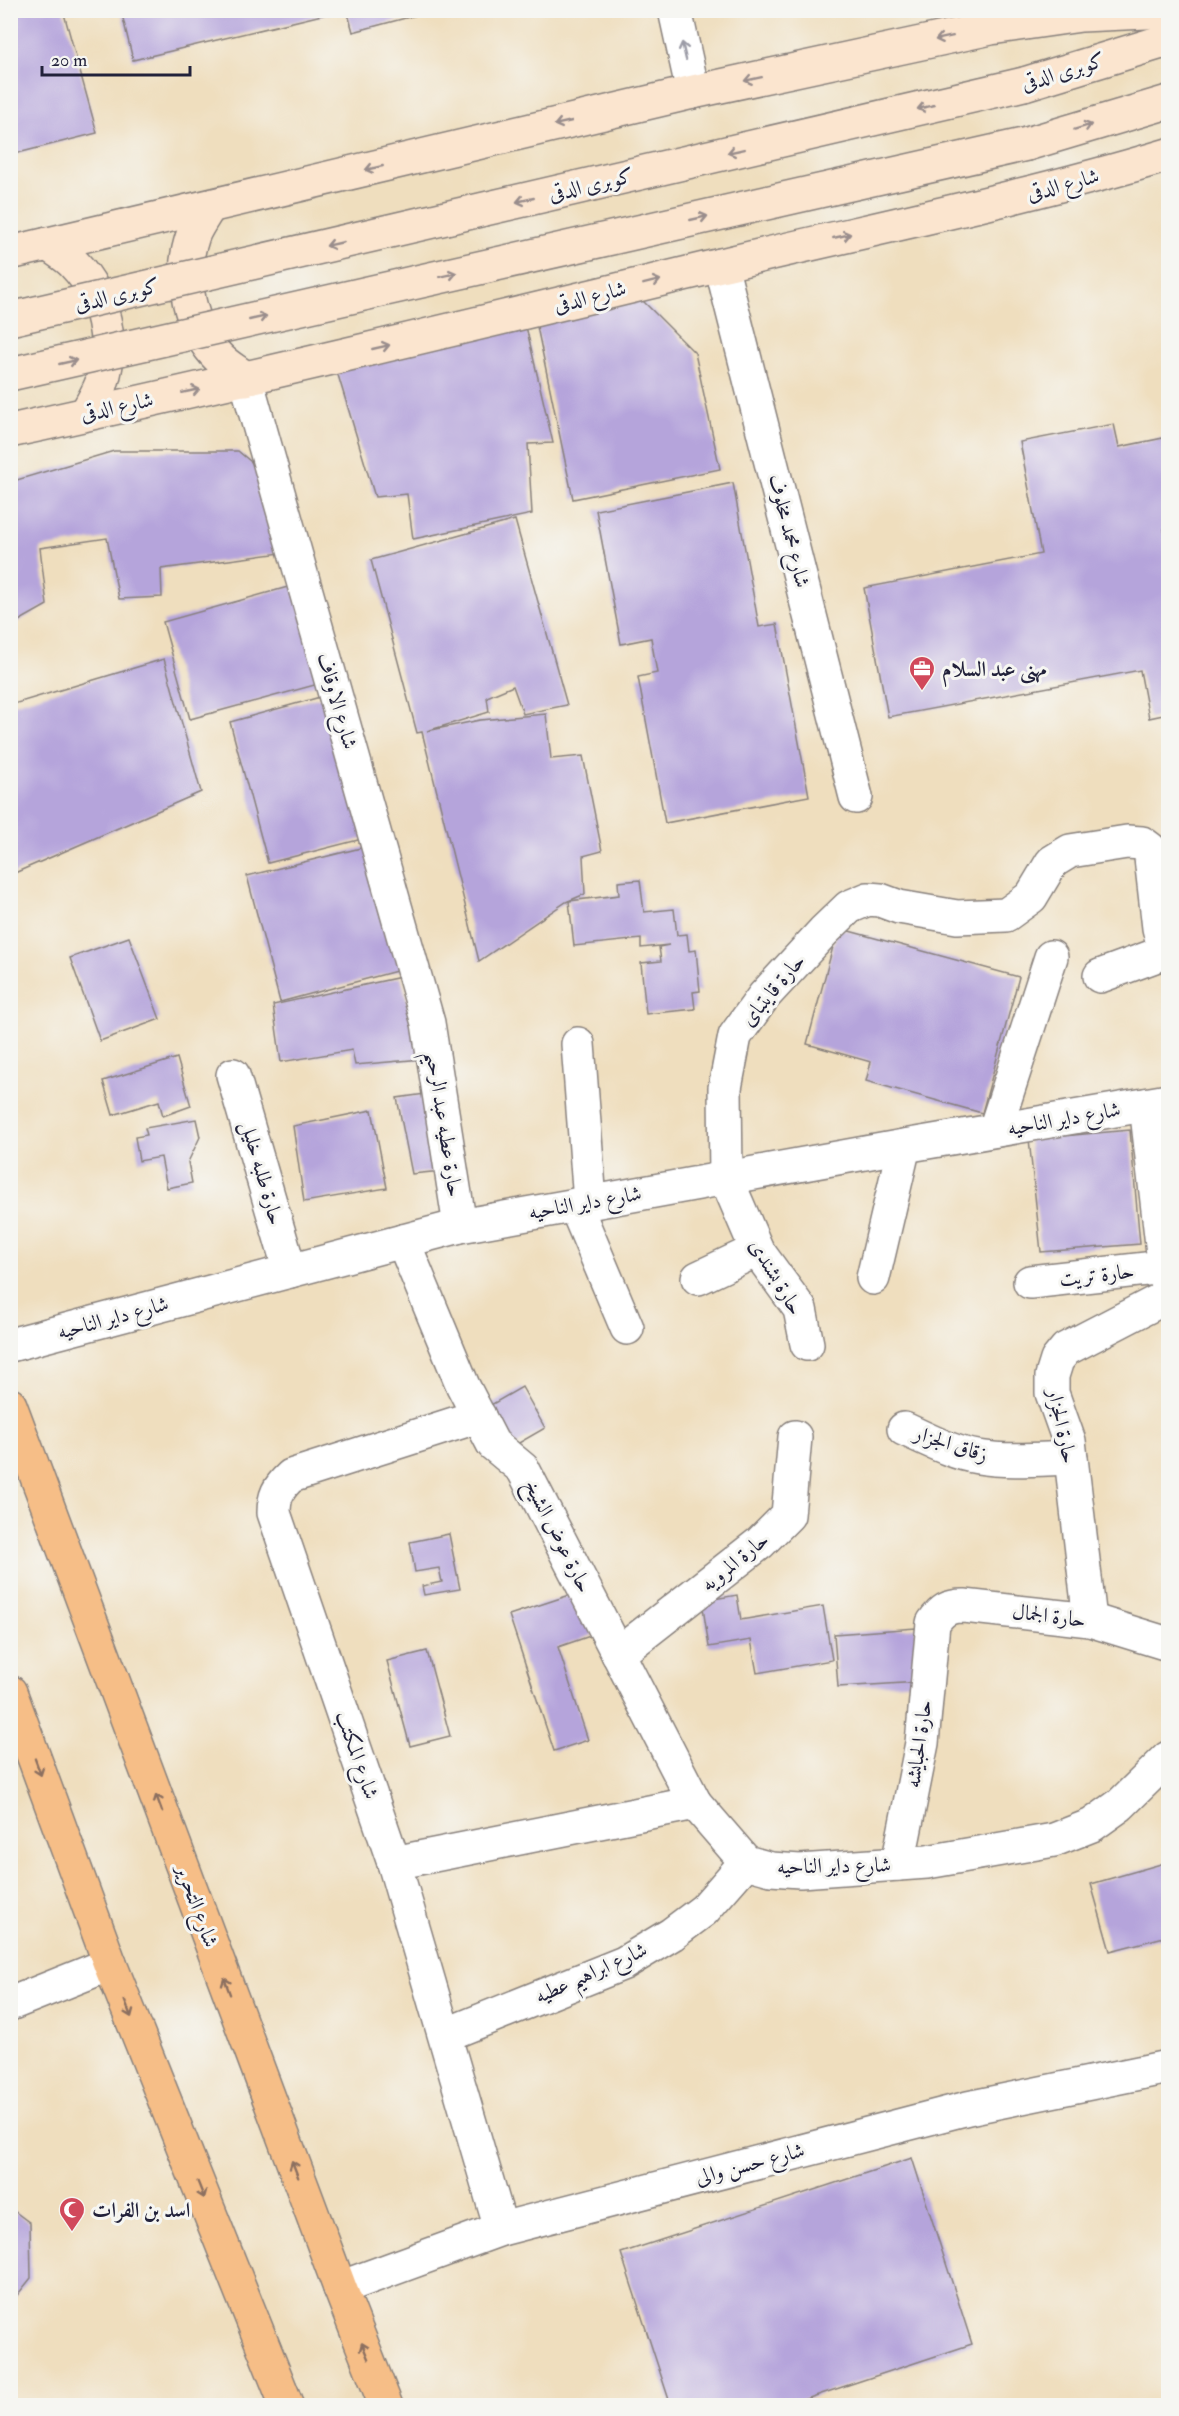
<svg xmlns="http://www.w3.org/2000/svg" width="1179" height="2416" font-family="'IM FELL Double Pica',Amiri,serif">
  <style>
    .building { fill: #b5a4db }
    .lines { fill: none; stroke-linecap: round; stroke-linejoin: round }
    .street-casing { stroke: #88807c; stroke-width: 36 }
    .secondary-casing { stroke: #88807c; stroke-width: 36 }
    .primary-casing { stroke: #88807c; stroke-width: 36 }
    .street { stroke: #fff; stroke-width: 33 }
    .secondary { stroke: #fbe5cf; stroke-width: 33 }
    .primary { stroke: #f6be87; stroke-width: 33 }
    .secondary-bridge-casing { stroke: #88807c; stroke-width: 36; stroke-linecap: butt }
    .secondary-bridge { stroke: #fbe5cf; stroke-width: 33 }
    .oneway { stroke: #998d8c }
    .oneway2 { stroke: #9c9ca7 }
    .oneway3 { stroke: #8c7061 }
    .labels { text-anchor: middle; dominant-baseline: central; stroke-width: 6; stroke-linejoin: round; paint-order: stroke }
    .street-label { font-size: 21px; fill: #22223b; stroke: #f6f6f2 }
    .poi-label { font-size: 21px; font-weight: bold; fill: #22223b; stroke: #f6f6f2; text-anchor: start }
  </style>
  <rect width="100%" height="100%" fill="#f6f6f2"/>
  <filter id="ink" filterUnits="userSpaceOnUse"><feTurbulence type="fractalNoise" baseFrequency=".0167" numOctaves="2"/><feDisplacementMap in="SourceGraphic" scale="12" xChannelSelector="R" yChannelSelector="G"/><feConvolveMatrix kernelMatrix="1 2 1 2 8 2 1 2 1" color-interpolation-filters="sRGB"/></filter>
  <filter id="wash" filterUnits="userSpaceOnUse"><feTurbulence type="fractalNoise" baseFrequency=".008" numOctaves="4" result="noise"/><feDisplacementMap in="SourceGraphic" scale="24" xChannelSelector="R" yChannelSelector="G"/><feGaussianBlur stdDeviation="1.35" result="paint"/><feColorMatrix in="noise" values="0 0 0 0 0 0 0 0 0 0 0 0 0 0 0 0 0 1.4 0 .05"/><feComposite in="paint" operator="in"/></filter>
  <g filter="url(#wash)">
    <rect width="100%" height="100%" fill="#efdebe"/>
    <g id="blocks">
      <g class="building">
        <path d="M 10,10 L 63,10 L 97,133 L 10,155 Z"/>
        <path d="M 121,10 L 339,10 L 339,11 L 133,60 Z"/>
        <path d="M 347,10 L 432,10 L 432,11 L 353,32 Z"/>
        <path d="M 637,295 L 695,353 L 720,469 L 573,499 L 535,317 Z"/>
        <path d="M 525,322 L 553,443 L 528,444 L 532,514 L 413,539 L 407,494 L 375,497 L 335,365 Z"/>
        <path d="M 1114,424 L 1119,447 L 1168,437 L 1168,528 L 1164,529 L 1168,555 L 1168,714 L 1149,718 L 1140,670 L 888,717 L 864,588 L 1041,554 L 1020,442 Z"/>
        <path d="M 114,451 L 238,451 L 263,472 L 289,552 L 161,569 L 162,597 L 119,599 L 107,538 L 40,548 L 47,605 L 10,626 L 10,482 Z"/>
        <path d="M 733,483 L 759,627 L 777,624 L 809,796 L 665,823 L 638,677 L 657,673 L 651,638 L 621,644 L 596,510 Z"/>
        <path d="M 515,520 L 567,705 L 523,714 L 513,686 L 487,697 L 489,712 L 427,731 L 480,720 L 546,714 L 551,759 L 583,756 L 602,851 L 583,856 L 585,894 L 566,902 L 479,961 L 422,732 L 417,733 L 371,560 Z"/>
        <path d="M 295,585 L 322,683 L 190,719 L 163,622 Z"/>
        <path d="M 164,659 L 201,792 L 10,875 L 10,705 Z"/>
        <path d="M 324,696 L 366,838 L 268,863 L 230,722 Z"/>
        <path d="M 369,846 L 404,969 L 280,1002 L 247,876 Z"/>
        <path d="M 640,880 L 644,912 L 674,909 L 677,935 L 687,934 L 689,951 L 696,950 L 700,991 L 693,992 L 695,1009 L 646,1014 L 641,963 L 661,961 L 659,947 L 669,945 L 641,948 L 641,939 L 574,946 L 569,901 L 619,895 L 618,882 Z"/>
        <path d="M 838,928 L 1019,977 L 982,1113 L 866,1081 L 871,1062 L 807,1044 Z"/>
        <path d="M 129,937 L 160,1019 L 100,1041 L 70,958 Z"/>
        <path d="M 401,977 L 422,1059 L 355,1065 L 352,1050 L 281,1062 L 273,1005 Z"/>
        <path d="M 177,1058 L 191,1106 L 163,1116 L 159,1101 L 113,1115 L 103,1081 Z"/>
        <path d="M 432,1093 L 442,1171 L 412,1174 L 397,1098 Z"/>
        <path d="M 372,1110 L 387,1188 L 304,1202 L 293,1126 Z"/>
        <path d="M 196,1119 L 200,1137 L 188,1162 L 192,1183 L 167,1188 L 161,1157 L 139,1161 L 135,1137 L 147,1135 L 145,1128 Z"/>
        <path d="M 1130,1130 L 1140,1244 L 1041,1252 L 1029,1139 Z"/>
        <path d="M 522,1387 L 545,1428 L 512,1447 L 489,1406 Z"/>
        <path d="M 449,1534 L 460,1589 L 424,1595 L 422,1586 L 442,1582 L 439,1568 L 415,1572 L 410,1542 Z"/>
        <path d="M 579,1592 L 593,1635 L 558,1647 L 588,1740 L 554,1751 L 509,1615 Z"/>
        <path d="M 737,1595 L 741,1620 L 823,1606 L 832,1660 L 757,1673 L 751,1640 L 709,1647 L 702,1601 Z"/>
        <path d="M 916,1628 L 920,1682 L 838,1687 L 834,1634 Z"/>
        <path d="M 427,1651 L 450,1736 L 410,1746 L 387,1661 Z"/>
        <path d="M 1168,1862 L 1168,1936 L 1110,1951 L 1091,1884 Z"/>
        <path d="M 912,2158 L 972,2344 L 785,2406 L 671,2406 L 621,2253 Z"/>
        <path d="M 10,2208 L 30,2223 L 31,2278 L 10,2304 Z"/>
      </g>
    </g>
  </g>
  <g filter="url(#ink)">
    <use href="#blocks" fill-opacity="0" stroke="#88807c" stroke-width="1.5"/>
    <g class="lines">
      <defs>
        <g id="street">
          <path d="M 675,10 L 693,92"/>
          <path d="M 721,265 L 856,797"/>
          <path d="M 246,379 L 428,1023 L 460,1226"/>
          <path d="M 1100,976 L 1168,951"/>
          <path d="M 578,1044 L 590,1202"/>
          <path d="M 233,1075 L 290,1271"/>
          <path d="M 1146,1105 L 1168,1297"/>
          <path d="M 995,1130 L 1051,957"/>
          <path d="M 575,1205 L 627,1328"/>
          <path d="M 403,1241 L 463,1386 L 493,1444 L 523,1469 L 695,1803"/>
          <path d="M 698,1278 L 757,1250"/>
          <path d="M 873,1278 L 904,1146"/>
          <path d="M 1030,1282 L 1164,1267"/>
          <path d="M 807,1344 L 800,1309 L 757,1250 L 726,1178 L 725,1088 L 735,1036 L 764,996 L 824,931 L 849,907 L 868,899 L 880,900 L 899,907 L 957,917 L 1006,915 L 1031,897 L 1052,862 L 1070,851 L 1127,842 L 1142,843 L 1150,849 L 1159,928 L 1162,940 L 1168,945"/>
          <path d="M 10,1345 L 460,1226 L 904,1146 L 1168,1101"/>
          <path d="M 479,1416 L 291,1476 C 278,1488 274,1496 274,1513 L 394,1863 L 501,2229"/>
          <path d="M 904,1429 C 927,1439 952,1453 978,1457 C 1008,1462 1040,1459 1071,1458"/>
          <path d="M 1090,1620 L 1069,1441 L 1052,1393 L 1052,1376 L 1057,1360 L 1066,1349 L 1168,1296"/>
          <path d="M 618,1654 L 760,1543 L 788,1515 L 795,1437"/>
          <path d="M 394,1863 L 695,1803 L 746,1862 L 771,1869 L 800,1871 L 927,1862 L 1054,1840 L 1092,1825 L 1120,1805 L 1168,1758"/>
          <path d="M 898,1864 L 922,1743 L 933,1623 C 942,1610 948,1606 964,1606 L 1090,1620 L 1168,1644"/>
          <path d="M 10,2004 L 110,1964"/>
          <path d="M 445,2035 L 624,1963 L 672,1934 L 704,1910 L 746,1862"/>
          <path d="M 340,2288 L 501,2229 L 968,2108 L 1168,2067"/>
        </g>
        <g id="secondary">
          <path d="M 1024,84 L 1168,40"/>
          <path d="M 1027,144 L 1168,102"/>
          <path d="M 209,207 C 204,216 197,225 193,235 C 178,276 189,329 220,359 C 228,367 238,372 246,379"/>
          <path d="M 48,244 C 57,251 67,256 74,264 C 105,296 115,344 101,385 C 97,395 91,405 86,414"/>
          <path d="M 10,253 L 693,92 L 991,28 L 1081,15 L 1168,11"/>
          <path d="M 10,431 C 248,379 485,322 721,265 C 871,229 1021,199 1168,155"/>
        </g>
        <g id="primary">
          <path d="M 10,1405 L 340,2288 L 386,2406"/>
          <path d="M 10,1692 L 110,1964 L 287,2406"/>
        </g>
      </defs>
      <use href="#street" class="street-casing"/>
      <use href="#secondary" class="secondary-casing"/>
      <use href="#primary" class="primary-casing"/>
      <use href="#street" class="street"/>
      <use href="#secondary" class="secondary"/>
      <use href="#primary" class="primary"/>
      <defs>
        <g id="secondary-bridge">
          <path d="M 10,319 L 1024,84"/>
          <path d="M 10,374 L 1027,144"/>
        </g>
      </defs>
      <use href="#secondary-bridge" class="secondary-bridge-casing"/>
      <use href="#secondary-bridge" class="secondary-bridge"/>
    </g>
    <defs><path id="oneway-shaft" d="M-6 0H5M1.5-3L5.5 0L1.5 3" fill="none" stroke-width="1.6" stroke-linecap="round" stroke-linejoin="round" transform="scale(1.5)"/></defs>
    <g class="oneway">
      <use href="#oneway-shaft" transform="translate(944 38) rotate(168)"/>
      <use href="#oneway-shaft" transform="translate(753 79) rotate(168)"/>
      <use href="#oneway-shaft" transform="translate(926 107) rotate(167)"/>
      <use href="#oneway-shaft" transform="translate(563 123) rotate(167)"/>
      <use href="#oneway-shaft" transform="translate(1083 127) rotate(-17)"/>
      <use href="#oneway-shaft" transform="translate(736 151) rotate(167)"/>
      <use href="#oneway-shaft" transform="translate(374 168) rotate(167)"/>
      <use href="#oneway-shaft" transform="translate(525 200) rotate(167)"/>
      <use href="#oneway-shaft" transform="translate(699 218) rotate(-13)"/>
      <use href="#oneway-shaft" transform="translate(842 236) rotate(-13)"/>
      <use href="#oneway-shaft" transform="translate(335 244) rotate(167)"/>
      <use href="#oneway-shaft" transform="translate(448 275) rotate(-13)"/>
      <use href="#oneway-shaft" transform="translate(652 282) rotate(-14)"/>
      <use href="#oneway-shaft" transform="translate(258 318) rotate(-13)"/>
      <use href="#oneway-shaft" transform="translate(381 347) rotate(-13)"/>
      <use href="#oneway-shaft" transform="translate(68 362) rotate(-13)"/>
      <use href="#oneway-shaft" transform="translate(191 391) rotate(-12)"/>
    </g>
    <use class="oneway2" href="#oneway-shaft" transform="translate(684 51) rotate(-103)"/>
    <g class="oneway3">
      <use href="#oneway-shaft" transform="translate(38 1767) rotate(70)"/>
      <use href="#oneway-shaft" transform="translate(159 1803) rotate(-110)"/>
      <use href="#oneway-shaft" transform="translate(227 1986) rotate(-110)"/>
      <use href="#oneway-shaft" transform="translate(128 2009) rotate(68)"/>
      <use href="#oneway-shaft" transform="translate(295 2169) rotate(-111)"/>
      <use href="#oneway-shaft" transform="translate(201 2190) rotate(68)"/>
      <use href="#oneway-shaft" transform="translate(365 2351) rotate(-112)"/>
    </g>
  </g>
  <defs>
    <symbol id="office-pin" viewBox="-11 -11 22 30"><path d="M0 17L-7.5 6A9.5 9.5 0 1 1 7.5 6Z" fill="#d1495b" stroke="#f6f6f2"/><path d="M-6-3h4V-5.5h4V-3h4V5H-6ZM-1-4.5V-3h2v-1.5ZM-6 0V1H6V0Z" fill="#fff"/></symbol>
    <symbol id="mosque-pin" viewBox="-11 -11 22 30"><path d="M0 17L-7.5 6A9.5 9.5 0 1 1 7.5 6Z" fill="#d1495b" stroke="#f6f6f2"/><path d="M3.5-4.9A6 6 0 1 0 3.5 4.9A5 5 0 1 1 3.5-4.9Z" fill="#fff"/></symbol>
  </defs>
  <g fill-rule="evenodd">
    <use href="#office-pin" x="907" y="654" width="30" height="40"/>
    <use href="#mosque-pin" x="57" y="2195" width="30" height="40"/>
  </g>
  <g class="labels">
    <g class="street-label">
      <text transform="translate(1063 72) rotate(-17)">كوبرى الدقى</text>
      <text transform="translate(591 185) rotate(-13)">كوبرى الدقى</text>
      <text transform="translate(1063 185) rotate(-15)">شارع الدقى</text>
      <text transform="translate(117 295) rotate(-13)">كوبرى الدقى</text>
      <text transform="translate(590 297) rotate(-14)">شارع الدقى</text>
      <text transform="translate(117 407) rotate(-12)">شارع الدقى</text>
      <text transform="translate(789 531) rotate(76)">شارع محمد مخلوف</text>
      <text transform="translate(337 701) rotate(74)">شارع الاوقاف</text>
      <text transform="translate(773 990) rotate(-50)">حارة قايتباى</text>
      <text transform="translate(1064 1119) rotate(-10)">شارع داير الناحيه</text>
      <text transform="translate(444 1124) rotate(81)">حارة عطيه عبد الرحيم</text>
      <text transform="translate(262 1173) rotate(74)">حارة طلبه خليل</text>
      <text transform="translate(585 1203) rotate(-10)">شارع داير الناحيه</text>
      <text transform="translate(1097 1275) rotate(-6)">حارة تريت</text>
      <text transform="translate(776 1277) rotate(59)">حارة بشندى</text>
      <text transform="translate(113 1318) rotate(-15)">شارع داير الناحيه</text>
      <text transform="translate(1062 1426) rotate(78)">حارة الجزار</text>
      <text transform="translate(951 1444) rotate(18)">زقاق الجزار</text>
      <text transform="translate(558 1536) rotate(63)">حارة عوض الشيخ</text>
      <text transform="translate(735 1562) rotate(-39)">حارة المرويه</text>
      <text transform="translate(1049 1616) rotate(7)">حارة الجمال</text>
      <text transform="translate(919 1744) rotate(-82)">حارة الحبايشه</text>
      <text transform="translate(357 1755) rotate(71)">شارع المكتب</text>
      <text transform="translate(834 1866) rotate(-1)">شارع داير الناحيه</text>
      <text transform="translate(197 1906) rotate(70)">شارع التحرير</text>
      <text transform="translate(591 1973) rotate(-24)">شارع ابراهيم عطيه</text>
      <text transform="translate(750 2164) rotate(-15)">شارع حسن والى</text>
    </g>
    <g class="poi-label">
      <text x="942" y="669">مهنى عبد السلام</text>
      <text x="92" y="2210">اسد بن الفرات</text>
    </g>
  </g>
  <rect width="1179" height="2416" fill="none" stroke="#f6f6f2" stroke-width="36"/>
  <path d="M42 66v9h148v-9" fill="none" stroke="#22223b" stroke-width="3"/>
  <text x="51" y="66" font-size="18" fill="#22223b" stroke="#f6f6f2" stroke-width="4.5" paint-order="stroke">20 m</text>
</svg>
